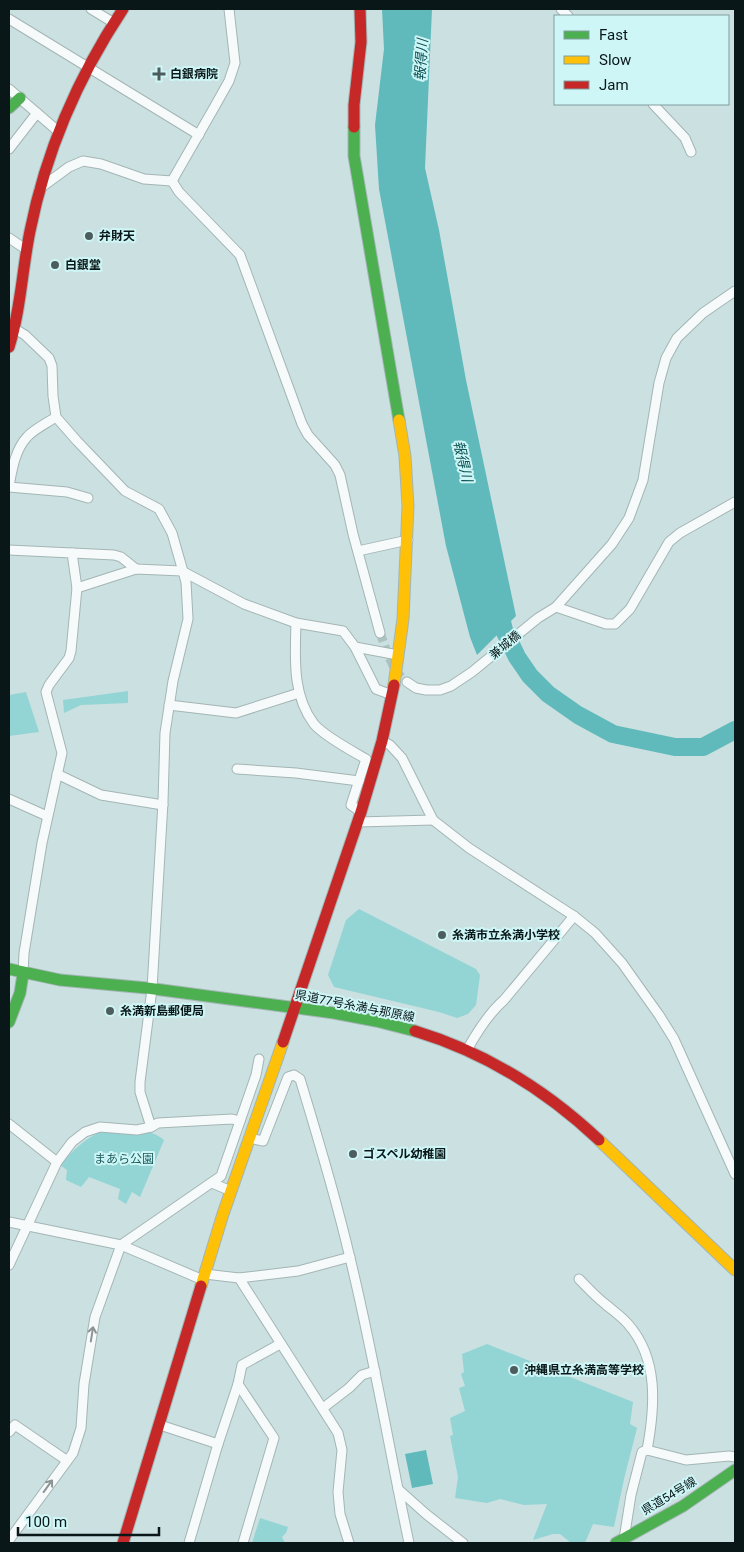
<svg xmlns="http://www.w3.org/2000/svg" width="744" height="1552" font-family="Roboto,'Noto Sans JP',sans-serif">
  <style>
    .green { fill: #93d4d5 }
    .water { fill: #60b9bb }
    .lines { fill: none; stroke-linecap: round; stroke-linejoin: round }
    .river { stroke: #60b9bb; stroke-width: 18 }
    .street-tunnel { stroke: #aec2c2; stroke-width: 9; stroke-dasharray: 9 4.5; stroke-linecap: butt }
    .street-casing { stroke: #a4b5b5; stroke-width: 11 }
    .fast-casing { stroke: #a4b5b5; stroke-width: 13 }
    .slow-casing { stroke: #a4b5b5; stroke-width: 13 }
    .jam-casing { stroke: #a4b5b5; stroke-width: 13 }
    .street { stroke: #f7fafa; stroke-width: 9 }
    .fast { stroke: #4caf50; stroke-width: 11 }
    .slow { stroke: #ffc107; stroke-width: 11 }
    .jam { stroke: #c62828; stroke-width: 11 }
    .oneway { stroke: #8c9494 }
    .poi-dot { fill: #4d5d5e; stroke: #cff6f7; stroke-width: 2 }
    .labels { text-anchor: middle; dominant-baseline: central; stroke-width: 4; stroke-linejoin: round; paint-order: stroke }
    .poi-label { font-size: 12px; font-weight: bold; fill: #091718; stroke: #cff6f7; text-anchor: start }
    .street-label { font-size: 12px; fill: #091718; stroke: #cff6f7 }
    .park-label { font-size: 12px; fill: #1b5b5c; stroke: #cff6f7 }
    .water-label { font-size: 14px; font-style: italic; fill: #094e50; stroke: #cff6f7 }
  </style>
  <rect width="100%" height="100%" fill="#cbe0e0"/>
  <g class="green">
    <path d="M 128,691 L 128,703 L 81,705 L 64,713 L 63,700 Z"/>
    <path d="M 26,692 L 39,732 L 9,736 L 9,695 Z"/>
    <path d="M 359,909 L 476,969 L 480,975 L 476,1005 L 468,1014 L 457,1018 L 439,1012 L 334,987 L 328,975 L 346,920 Z"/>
    <path d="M 106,1129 C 126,1130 149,1127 164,1140 L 140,1197 L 132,1192 L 126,1204 L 118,1199 L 120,1189 L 89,1177 L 81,1187 L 66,1180 L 67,1170 L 60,1165 C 75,1148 86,1138 106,1129 Z"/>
    <path d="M 487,1344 L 633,1402 L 630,1424 L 637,1428 L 624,1479 L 614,1527 L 593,1524 L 585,1543 L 571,1543 L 560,1534 L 553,1534 L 533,1540 L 547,1504 L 524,1505 L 500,1499 L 487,1503 L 455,1498 L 458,1477 L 450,1436 L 453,1435 L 450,1418 L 465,1411 L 459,1388 L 465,1386 L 461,1374 L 464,1372 L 462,1354 Z"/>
    <path d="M 260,1518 L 288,1527 L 286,1533 L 282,1537 L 285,1543 L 252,1543 Z"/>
  </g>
  <g class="water">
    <path d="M 382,9 L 432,9 L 425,168 L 439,230 L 466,380 L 516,616 L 477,655 L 470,637 L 446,546 L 379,189 L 375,125 L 384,49 Z"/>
    <path d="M 426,1450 L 433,1484 L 412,1488 L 405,1454 Z"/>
  </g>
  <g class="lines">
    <path class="river" d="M 498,605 L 504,630 L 517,657 L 530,676 L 548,694 L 578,715 L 613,734 L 675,747 L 703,747 L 735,730"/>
    <path class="street-tunnel" d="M 380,633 C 387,651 391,670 407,682"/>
    <defs>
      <g id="street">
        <path d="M 91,9 L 114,23"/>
        <path d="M 561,9 L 568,16"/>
        <path d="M 9,19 L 199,135"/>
        <path d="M 9,89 L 59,132"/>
        <path d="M 653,104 L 685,138 L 691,152"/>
        <path d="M 9,149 L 37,113"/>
        <path d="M 172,181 L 179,192 L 240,255 L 302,424 L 308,435 L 335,465 L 340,475 L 353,534 L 380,633"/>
        <path d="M 172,181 L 215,106 L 229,81 L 235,63 L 229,9"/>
        <path d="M 39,189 L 69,167 L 83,161 L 101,164 L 144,179 L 172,181"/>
        <path d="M 9,238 L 27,250"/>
        <path d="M 15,329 L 25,335 L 49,358 L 52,366 L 53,396 L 56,417 L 77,441 L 125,491 L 159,509 L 172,533 L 186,582 L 188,619 L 173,681 L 165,733 L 163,802 L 152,989 L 140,1082 L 140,1092 L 151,1127 L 158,1123 L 232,1119 L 240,1121"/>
        <path d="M 9,486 C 12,470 15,450 27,437 C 34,429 47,423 56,417"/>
        <path d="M 9,487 L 67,492 L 88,498"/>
        <path d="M 9,550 L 72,553 L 77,588 L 71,651 L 69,658 L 49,685 L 46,692 L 62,753 L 42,843 L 24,953 L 23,974"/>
        <path d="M 358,551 L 408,540"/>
        <path d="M 72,553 L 114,555 L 121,557 L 136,569"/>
        <path d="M 77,588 L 136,569 L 182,571 L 244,604 L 296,623 L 343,631 L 355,647 L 376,689 L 392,695"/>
        <path d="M 556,607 L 606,624 L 615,624 L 630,609 L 669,542 L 680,533 L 735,502"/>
        <path d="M 296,623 C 295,658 292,695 314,724 C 324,736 352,751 366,759 L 351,805 L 361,812"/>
        <path d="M 355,647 L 398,655"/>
        <path d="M 407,682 L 416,688 L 426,690 L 440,690 L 451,686 L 472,672 L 538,618 L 556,607 L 612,544 L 629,518 L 643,480 L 659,383 L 666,358 L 677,338 L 703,313 L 735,291"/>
        <path d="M 169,705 L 236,713 L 299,693"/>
        <path d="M 382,741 L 390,745 L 402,758 L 433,820 L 469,848 L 574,916 L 595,933 L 622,963 L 659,1015 L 674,1039 L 735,1174"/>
        <path d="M 237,769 L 296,773 L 359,781"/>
        <path d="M 57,774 L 101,795 L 163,805"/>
        <path d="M 9,799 L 47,816"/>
        <path d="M 358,822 L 433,820"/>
        <path d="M 467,1050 C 477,1032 489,1013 504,1000 L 574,916"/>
        <path d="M 9,1124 L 57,1162"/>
        <path d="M 249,1138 L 263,1141 L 288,1077 L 294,1075 L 300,1079 C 318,1138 336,1198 350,1258 C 373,1352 389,1448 409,1543"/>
        <path d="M 212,1183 L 231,1191"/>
        <path d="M 9,1222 L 121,1245 L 203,1280"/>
        <path d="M 9,1265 L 57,1162 L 72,1142 L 85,1132 L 100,1127 L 137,1130 L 151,1127"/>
        <path d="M 205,1274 L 239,1278 L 298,1271 L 350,1257"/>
        <path d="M 239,1278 L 338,1433 L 342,1450 L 338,1492 L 340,1514 L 349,1543"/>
        <path d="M 579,1279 C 587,1287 595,1296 604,1303 C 612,1310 621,1316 628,1324 C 659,1359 655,1407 647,1450"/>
        <path d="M 238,1384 L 274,1438 L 243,1543"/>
        <path d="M 323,1408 L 349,1388 L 362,1375 L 375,1371"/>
        <path d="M 160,1425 L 218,1444"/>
        <path d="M 9,1432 L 15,1425 L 66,1460"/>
        <path d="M 398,1489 L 426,1514 L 463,1543"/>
        <path d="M 624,1539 L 631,1495 L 642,1452 L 647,1450 L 686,1460 L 729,1456 L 735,1457"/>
        <path d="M 9,1540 L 73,1453 L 81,1428 L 84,1384 L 95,1317 L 121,1245 L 221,1176 L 256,1075 L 259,1059"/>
        <path d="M 189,1543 L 218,1444 L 238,1384 L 242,1365 L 280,1344"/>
      </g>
      <g id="fast">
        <path d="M 9,108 L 20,98"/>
        <path d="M 354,127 L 354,156 L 399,420"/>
        <path d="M 9,969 L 60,980 L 147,988 L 334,1013 L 376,1021 L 415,1031"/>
        <path d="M 9,1022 L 20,993 L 23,974"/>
        <path d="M 616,1543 L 683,1506 L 735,1470"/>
      </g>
      <g id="slow">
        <path d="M 394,685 L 403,619 L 408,506 L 405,456 L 399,420"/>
        <path d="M 599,1140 L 735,1270"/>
        <path d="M 201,1286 L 223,1214 L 283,1042"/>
      </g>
      <g id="jam">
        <path d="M 354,127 L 354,105 L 361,42 L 360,9"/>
        <path d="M 9,347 C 21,309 22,270 30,231 C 46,151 78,77 123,9"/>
        <path d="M 415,1031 C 484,1052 547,1091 599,1140"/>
        <path d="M 283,1042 L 361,812 L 382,741 L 394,685"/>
        <path d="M 123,1543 L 201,1286"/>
      </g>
    </defs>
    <use href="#street" class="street-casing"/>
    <use href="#fast" class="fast-casing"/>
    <use href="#slow" class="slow-casing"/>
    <use href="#jam" class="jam-casing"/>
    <use href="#street" class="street"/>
    <use href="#fast" class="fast"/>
    <use href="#slow" class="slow"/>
    <use href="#jam" class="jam"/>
  </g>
  <defs><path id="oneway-shaft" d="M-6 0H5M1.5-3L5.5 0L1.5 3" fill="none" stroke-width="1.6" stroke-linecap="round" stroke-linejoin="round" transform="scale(1.25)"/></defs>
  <g class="oneway">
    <use href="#oneway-shaft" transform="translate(92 1334) rotate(-81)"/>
    <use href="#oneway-shaft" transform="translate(48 1486) rotate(-54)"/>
  </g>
  <g class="poi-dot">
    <path d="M156.5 66.5h5v5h5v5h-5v5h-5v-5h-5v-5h5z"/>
    <circle cx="89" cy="236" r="5"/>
    <circle cx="55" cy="265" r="5"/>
    <circle cx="442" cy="935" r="5"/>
    <circle cx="110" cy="1011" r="5"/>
    <circle cx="353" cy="1154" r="5"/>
    <circle cx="514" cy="1370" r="5"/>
  </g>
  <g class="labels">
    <g class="poi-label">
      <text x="170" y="74">白銀病院</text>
      <text x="99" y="236">弁財天</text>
      <text x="65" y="265">白銀堂</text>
      <text x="452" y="935">糸満市立糸満小学校</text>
      <text x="120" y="1011">糸満新島郵便局</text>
      <text x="363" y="1154">ゴスペル幼稚園</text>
      <text x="524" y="1370">沖縄県立糸満高等学校</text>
    </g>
    <g class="street-label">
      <text transform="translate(505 645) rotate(-40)">兼城橋</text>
      <text transform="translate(355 1006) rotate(11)">県道77号糸満与那原線</text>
      <text transform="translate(669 1496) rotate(-31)">県道54号線</text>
    </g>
    <g class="park-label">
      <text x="124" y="1159">まあら公園</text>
    </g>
    <g class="water-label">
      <text transform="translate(421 60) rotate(-86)">報得川</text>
      <text transform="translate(463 461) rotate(77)">報得川</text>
    </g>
  </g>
  <rect width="744" height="1552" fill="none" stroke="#091718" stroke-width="20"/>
  <rect x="554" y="15" width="175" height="90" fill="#cff6f7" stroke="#809d9e"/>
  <rect x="564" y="31" width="25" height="8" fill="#4caf50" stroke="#809d9e"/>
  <text x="599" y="40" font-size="15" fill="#091718">Fast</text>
  <rect x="564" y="56" width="25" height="8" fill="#ffc107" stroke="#809d9e"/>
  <text x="599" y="65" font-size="15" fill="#091718">Slow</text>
  <rect x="564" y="81" width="25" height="8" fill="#c62828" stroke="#809d9e"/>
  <text x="599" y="90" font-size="15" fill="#091718">Jam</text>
  <path d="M18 1527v8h141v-8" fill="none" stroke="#091718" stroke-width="2.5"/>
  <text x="25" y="1527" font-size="15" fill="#091718" stroke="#cff6f7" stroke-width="4" paint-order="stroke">100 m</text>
</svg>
